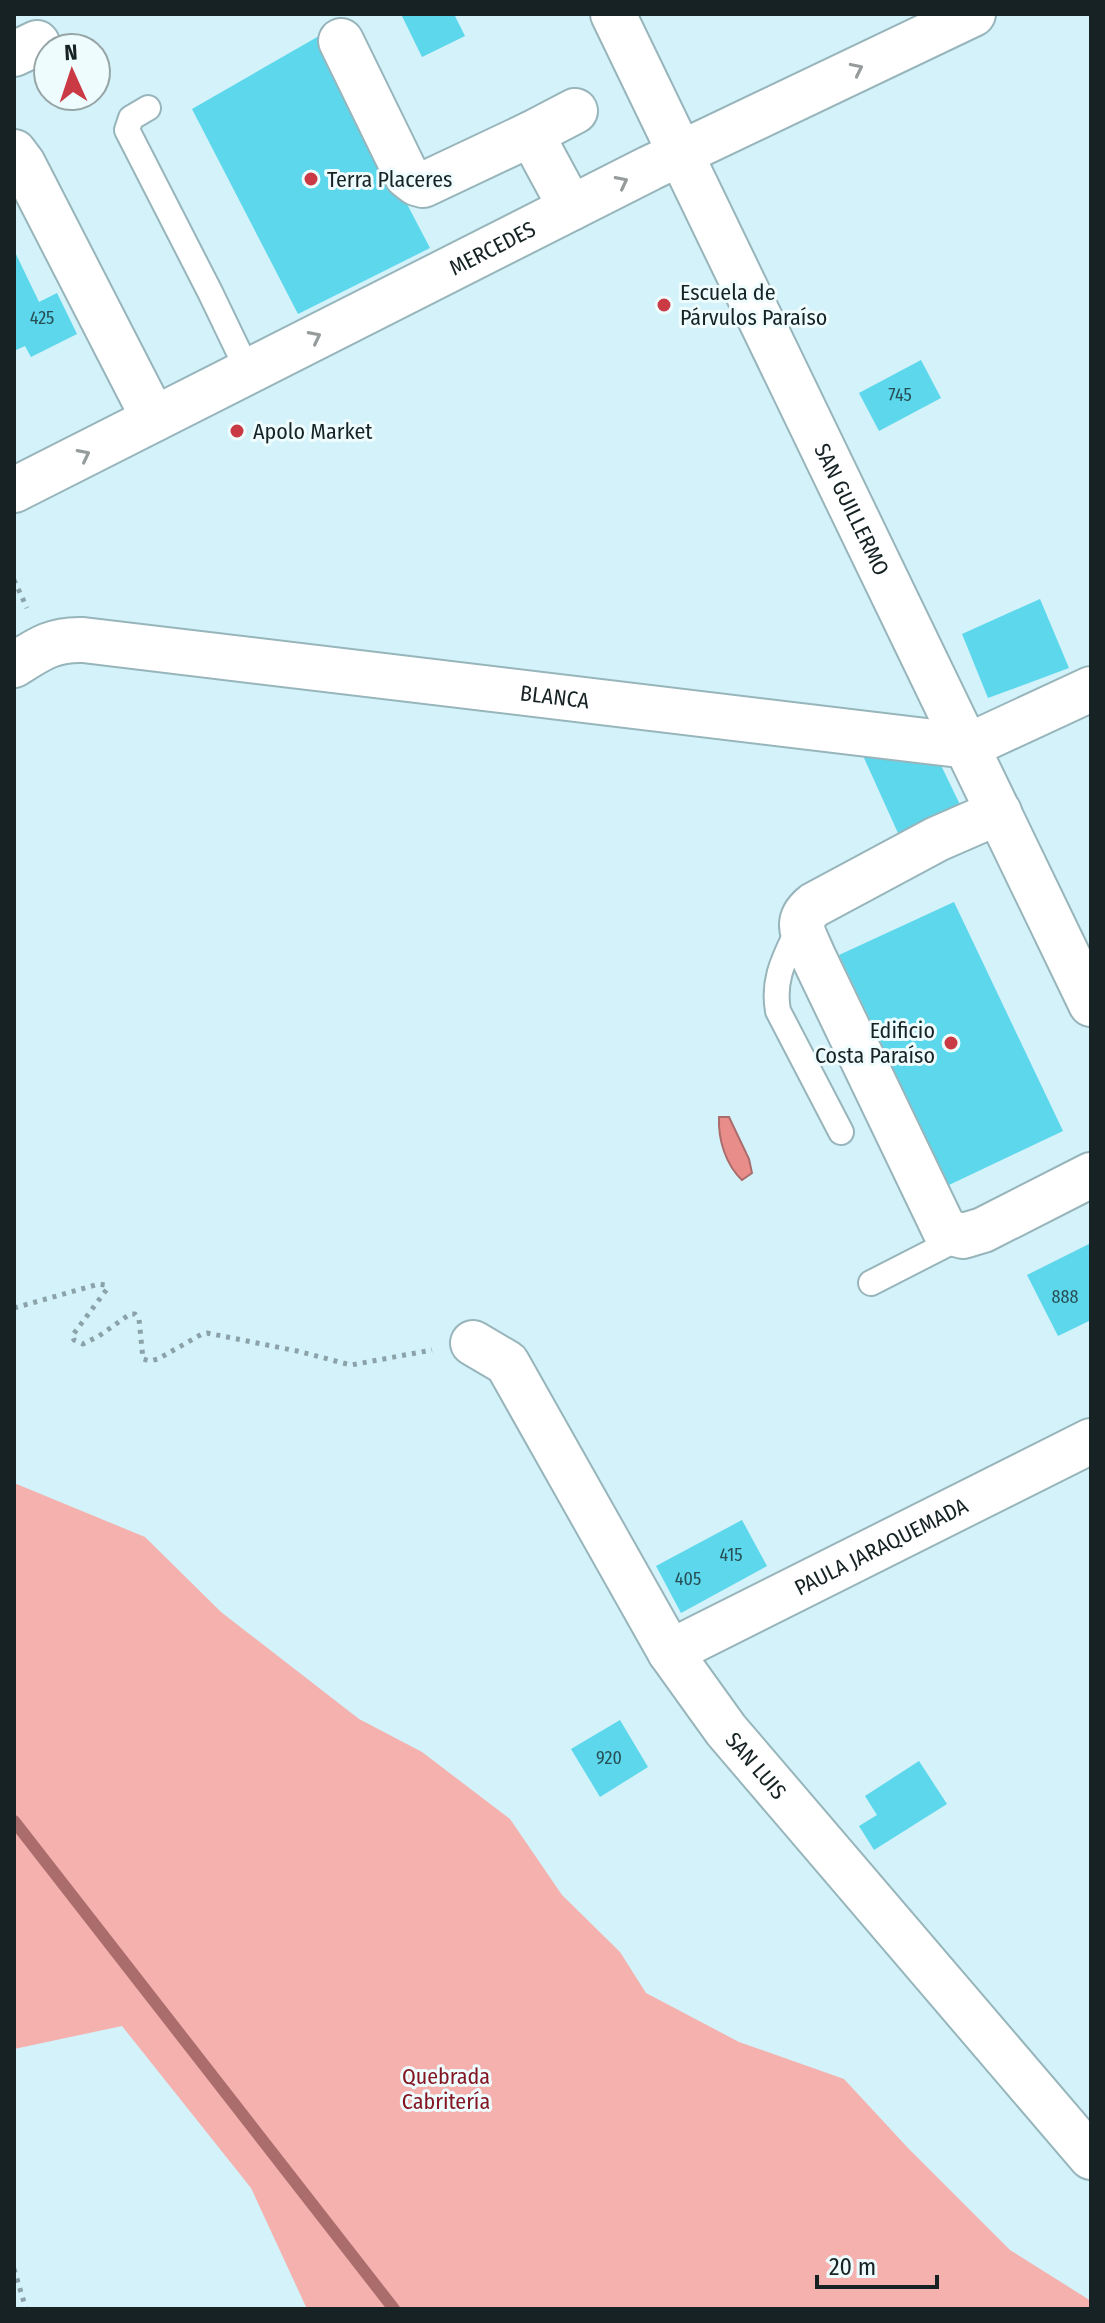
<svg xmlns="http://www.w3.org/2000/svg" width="1105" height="2323" font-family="'Fira Sans Condensed',sans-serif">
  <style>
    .green { fill: #f4b1ae }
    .water { fill: #e98d8b; stroke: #aa6d6c; stroke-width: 2 }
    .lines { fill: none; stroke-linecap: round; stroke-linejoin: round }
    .stream { stroke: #aa6d6c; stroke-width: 12 }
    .building { fill: #5cd7ec }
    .lane-casing { stroke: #97b5bb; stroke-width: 28 }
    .street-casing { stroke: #97b5bb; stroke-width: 48 }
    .path { stroke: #8ba3a8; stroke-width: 5; stroke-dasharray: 4 6; stroke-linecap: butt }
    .lane { stroke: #fff; stroke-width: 24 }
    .street { stroke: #fff; stroke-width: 44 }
    .oneway { stroke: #969c9c }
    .poi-dot { fill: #ca3a44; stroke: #effcfe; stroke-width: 3 }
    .labels { text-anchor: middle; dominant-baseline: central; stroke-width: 6; stroke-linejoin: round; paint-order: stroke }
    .number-label { font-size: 18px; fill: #284f56 }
    .poi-label { font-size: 22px; fill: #162224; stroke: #effcfe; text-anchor: start }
    .street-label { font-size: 22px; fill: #162224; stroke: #effcfe }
    .park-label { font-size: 22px; fill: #831622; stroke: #effcfe }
  </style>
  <rect width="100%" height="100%" fill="#d3f2f9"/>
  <path class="green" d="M 14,1483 L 145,1537 L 221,1612 L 359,1719 L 422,1752 L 510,1819 L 562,1895 L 620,1952 L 646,1993 L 739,2042 L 844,2079 L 908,2148 L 1010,2250 L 1091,2301 L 1091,2309 L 307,2309 L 251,2188 L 122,2026 L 14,2049 Z"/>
  <path class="water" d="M 719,1117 L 729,1117 L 749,1159 L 752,1173 L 742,1180 C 726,1165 718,1140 719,1117 Z"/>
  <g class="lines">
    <path class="stream" d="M 14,1821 L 394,2309"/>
  </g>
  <g class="building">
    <path d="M 401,14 L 454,14 L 465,36 L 422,57 Z"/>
    <path d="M 319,36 L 430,248 L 298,314 L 192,109 Z"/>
    <path d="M 14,250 L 39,302 L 57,293 L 77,334 L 31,357 L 25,346 L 14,351 Z"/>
    <path d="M 921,360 L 941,398 L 879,431 L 859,393 Z"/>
    <path d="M 1040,599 L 1069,668 L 988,698 L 962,634 Z"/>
    <path d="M 860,749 L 937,757 L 964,813 L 898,833 Z"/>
    <path d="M 954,902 L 1063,1131 L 949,1185 L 839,955 Z"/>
    <path d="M 1091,1243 L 1091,1320 L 1058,1336 L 1027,1275 Z"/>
    <path d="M 742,1520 L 767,1566 L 681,1613 L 656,1566 Z"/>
    <path d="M 620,1720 L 648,1767 L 600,1797 L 571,1749 Z"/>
    <path d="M 919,1761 L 947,1804 L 874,1850 L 859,1826 L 877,1815 L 865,1796 Z"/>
  </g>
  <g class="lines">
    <defs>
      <g id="lane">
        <path d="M 148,108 L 131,118 L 127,130 L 210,292 L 248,371"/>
        <path d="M 800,925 C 786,956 772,977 778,1011 L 841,1132"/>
        <path d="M 871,1283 L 963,1236"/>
      </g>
      <g id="street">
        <path id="s1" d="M 613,14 L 1091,1004"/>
        <path d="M 341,41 L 407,176 L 416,183 L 423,185 L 531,134 L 571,208"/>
        <path d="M 14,54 L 37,43"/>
        <path d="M 531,134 L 575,111"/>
        <path d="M 14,152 L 23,164 L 154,419"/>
        <path id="s2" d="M 14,490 L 650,168 L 973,14"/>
        <path id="s3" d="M 14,665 C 39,649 53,639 83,640 L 968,746 L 1091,689"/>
        <path d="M 999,812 L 937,839 L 814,905 C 793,922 804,934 813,956 L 945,1231 L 963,1236 L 983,1230 L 1091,1175"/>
        <path id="s4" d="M 473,1343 L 507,1363 L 670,1652 L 726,1730 L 1091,2157"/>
        <path id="s5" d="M 670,1652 L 1091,1441"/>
      </g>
    </defs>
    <use href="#lane" class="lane-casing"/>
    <use href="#street" class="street-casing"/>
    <g class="path">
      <path d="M 14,580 L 27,608"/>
      <path d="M 14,1308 L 99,1284 L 105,1285 L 107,1289 L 72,1336 L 74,1340 L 83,1344 L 99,1336 L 130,1314 L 135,1314 L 139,1319 L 143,1359 L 150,1361 L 158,1359 L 202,1334 L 207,1333 L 297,1351 L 351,1365 L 432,1350"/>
      <path d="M 14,2269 L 26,2309"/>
    </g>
    <use href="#lane" class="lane"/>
    <use href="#street" class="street"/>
  </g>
  <defs><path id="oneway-chevron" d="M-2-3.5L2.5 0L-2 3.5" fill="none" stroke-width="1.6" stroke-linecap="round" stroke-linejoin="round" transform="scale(2)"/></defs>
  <g class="oneway">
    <use href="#oneway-chevron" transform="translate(857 69) rotate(-26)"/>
    <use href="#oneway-chevron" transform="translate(622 182) rotate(-27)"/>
    <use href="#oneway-chevron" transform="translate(315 337) rotate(-27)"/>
    <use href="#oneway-chevron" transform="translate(84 455) rotate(-27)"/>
  </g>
  <g class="poi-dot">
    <circle cx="311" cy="179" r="8"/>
    <circle cx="664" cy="305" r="8"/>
    <circle cx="237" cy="431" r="8"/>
    <circle cx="951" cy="1043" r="8"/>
  </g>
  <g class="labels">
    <g class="number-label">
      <text x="42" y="318">425</text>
      <text x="900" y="395">745</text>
      <text x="1065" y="1297">888</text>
      <text x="731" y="1555">415</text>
      <text x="688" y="1579">405</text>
      <text x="609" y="1758">920</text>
    </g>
    <g class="poi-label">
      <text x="327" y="179">Terra Placeres</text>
      <text x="680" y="292">Escuela de<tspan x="680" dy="25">Párvulos Paraíso</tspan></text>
      <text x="253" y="431">Apolo Market</text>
      <text x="935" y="1030" text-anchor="end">Edificio<tspan x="935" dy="25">Costa Paraíso</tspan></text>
    </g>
    <g class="street-label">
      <text stroke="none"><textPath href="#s2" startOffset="536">MERCEDES</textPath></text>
      <text stroke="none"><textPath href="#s1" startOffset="550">SAN GUILLERMO</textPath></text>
      <text stroke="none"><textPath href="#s3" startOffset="550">BLANCA</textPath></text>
      <text stroke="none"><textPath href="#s5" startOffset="236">PAULA JARAQUEMADA</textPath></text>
      <text stroke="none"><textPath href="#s4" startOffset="514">SAN LUIS</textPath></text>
    </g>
    <g class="park-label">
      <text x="446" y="2076">Quebrada<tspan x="446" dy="25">Cabritería</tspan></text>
    </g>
  </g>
  <rect width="1105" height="2323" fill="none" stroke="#162224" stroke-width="32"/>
  <g transform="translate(72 72) rotate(357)"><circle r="38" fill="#effcfe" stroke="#98a5a7" stroke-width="2"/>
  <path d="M0-6L14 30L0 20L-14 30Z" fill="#ca3a44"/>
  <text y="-12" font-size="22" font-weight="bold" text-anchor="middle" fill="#162224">N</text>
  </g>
  <path d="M817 2275v12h120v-12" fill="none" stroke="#162224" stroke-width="4"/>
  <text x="829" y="2275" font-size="24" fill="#162224" stroke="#effcfe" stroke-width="6" paint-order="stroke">20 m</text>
</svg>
